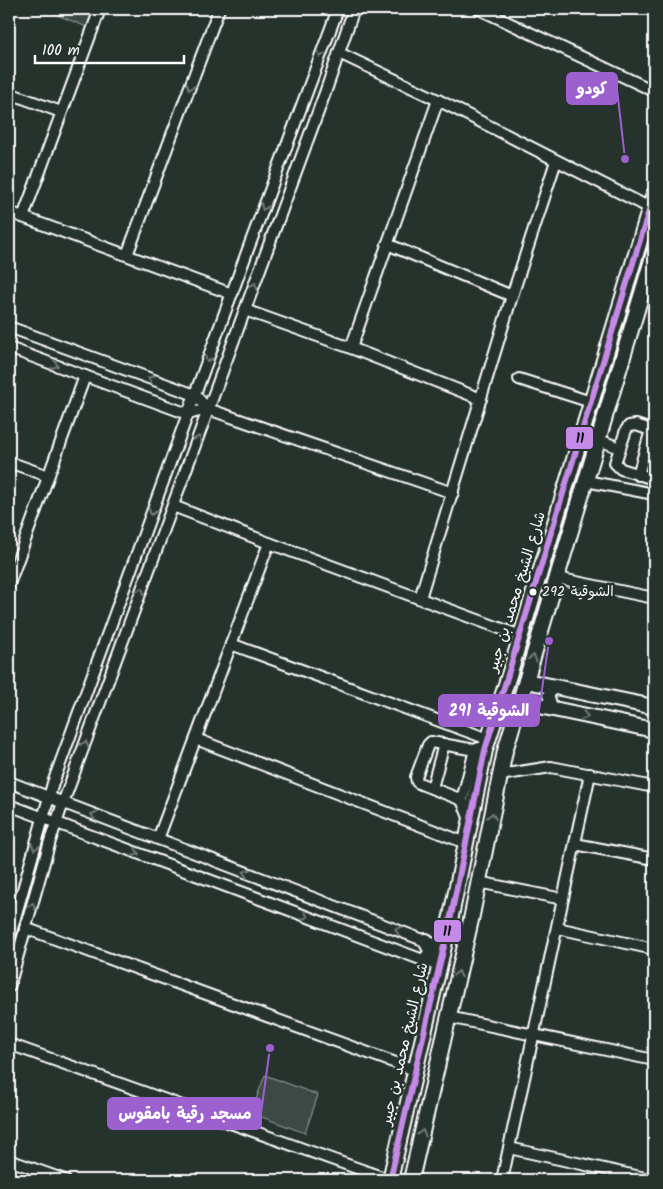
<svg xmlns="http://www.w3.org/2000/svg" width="663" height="1189" font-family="Kalam,'Playpen Sans Arabic',sans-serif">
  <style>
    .green { fill: #3e4944; stroke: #9ea4a2 }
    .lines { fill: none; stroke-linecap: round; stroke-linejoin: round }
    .minor-casing { stroke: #fff; stroke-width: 14 }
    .major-casing { stroke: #fff; stroke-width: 18 }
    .minor { stroke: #26332d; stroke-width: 10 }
    .major { stroke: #26332d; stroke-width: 14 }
    .bus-1-casing { stroke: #26332d; stroke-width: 10 }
    .bus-1 { stroke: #c58ae8; stroke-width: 6 }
    .oneway { stroke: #727a76 }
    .bus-dot { fill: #fff; stroke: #26332d; stroke-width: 2 }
    .labels { text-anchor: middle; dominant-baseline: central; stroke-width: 5; stroke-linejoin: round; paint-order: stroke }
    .bus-label { font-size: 14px; fill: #fff; stroke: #26332d; text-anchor: start }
    .street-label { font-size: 15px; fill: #fff; stroke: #26332d }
    .leader { fill: none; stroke: #9c61cf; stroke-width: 2 }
    .callout-dot { fill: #9c61cf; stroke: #26332d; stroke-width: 2 }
    .callout { fill: #9c61cf; stroke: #9c61cf; stroke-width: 2 }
    .callout-label { font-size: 16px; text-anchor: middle; font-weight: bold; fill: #fff }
    .line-badge { stroke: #26332d; stroke-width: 2 }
    .pale-badge-label { font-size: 14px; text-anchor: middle; font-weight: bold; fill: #111 }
  </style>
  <rect width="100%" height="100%" fill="#26332d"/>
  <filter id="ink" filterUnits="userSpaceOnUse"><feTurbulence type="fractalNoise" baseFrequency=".02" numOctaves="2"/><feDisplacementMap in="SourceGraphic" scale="10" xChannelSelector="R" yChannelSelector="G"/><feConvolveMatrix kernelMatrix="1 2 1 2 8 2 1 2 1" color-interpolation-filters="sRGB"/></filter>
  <g filter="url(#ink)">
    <g class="green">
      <path d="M 42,9 L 95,9 L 87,27 Z"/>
      <path d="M 265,1075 L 318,1095 L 305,1133 L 251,1113 Z"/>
    </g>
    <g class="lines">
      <defs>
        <g id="minor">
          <path d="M 479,9 L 654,91"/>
          <path d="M 339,53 L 438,100 L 650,208"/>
          <path d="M 9,93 L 61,112"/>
          <path d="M 9,212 L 232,294"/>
          <path d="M 23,217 L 100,9"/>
          <path d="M 387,244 L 512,296"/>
          <path d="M 127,255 L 219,9"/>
          <path d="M 245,310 L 351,348 L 481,399"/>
          <path d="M 9,327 L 195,395 L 208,409 L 453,493"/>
          <path d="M 9,348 L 188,414 L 208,409"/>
          <path d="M 351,348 L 438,100"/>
          <path d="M 519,379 L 591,402"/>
          <path d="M 654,431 L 636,425 L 629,426 L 626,430 L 615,463 L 621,469 L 654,479"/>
          <path d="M 599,440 L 620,448"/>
          <path d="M 9,462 L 48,476"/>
          <path d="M 638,475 L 651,430"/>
          <path d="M 586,481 L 654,494"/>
          <path d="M 173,506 L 269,543 L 521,636"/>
          <path d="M 557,578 L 654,598"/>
          <path d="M 9,584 L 85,376"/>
          <path d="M 420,598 L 512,296 L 556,161"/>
          <path d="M 231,644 L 488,739"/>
          <path d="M 553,709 L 548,695 L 556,687"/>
          <path d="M 196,739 L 466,843"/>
          <path d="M 500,775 L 551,767 L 654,787"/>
          <path d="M 9,782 L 444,948"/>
          <path d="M 432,788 L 444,744"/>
          <path d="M 462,800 L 421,784 L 417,782 L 416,777 L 428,745 L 431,742 L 475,750"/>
          <path d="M 9,805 L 439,966"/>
          <path d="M 470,820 L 462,800 L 475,750 L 479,748"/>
          <path d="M 158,839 L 269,543"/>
          <path d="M 575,844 L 654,859"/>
          <path d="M 478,882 L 563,899"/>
          <path d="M 25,928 L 415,1070"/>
          <path d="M 557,928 L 654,949"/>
          <path d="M 9,939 L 53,783 L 247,252 L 338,9"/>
          <path d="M 9,987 L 50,841 L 63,803 L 325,93 L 354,9"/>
          <path d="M 448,1017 L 654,1060"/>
          <path d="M 9,1044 L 390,1180"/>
          <path d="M 509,1148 L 654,1180"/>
          <path d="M 9,1160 L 65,1180"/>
          <path d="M 502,1180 L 590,774"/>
        </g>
        <g id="major">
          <path d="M 526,681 L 654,707"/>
          <path d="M 520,702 L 654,730"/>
          <path d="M 425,961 L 432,952 L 426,941"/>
          <path d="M 390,1180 L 451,916 L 485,750 L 510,672 L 654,194"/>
          <path d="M 411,1180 L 471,920 L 505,751 L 654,253"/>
        </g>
      </defs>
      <use href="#minor" class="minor-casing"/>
      <use href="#major" class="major-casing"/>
      <use href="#minor" class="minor"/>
      <use href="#major" class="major"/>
      <defs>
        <path id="bus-1" d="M 390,1180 L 451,916 L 485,750 L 654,194"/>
      </defs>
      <use href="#bus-1" class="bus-1-casing"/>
      <use href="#bus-1" class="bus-1"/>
    </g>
    <defs><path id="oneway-chevron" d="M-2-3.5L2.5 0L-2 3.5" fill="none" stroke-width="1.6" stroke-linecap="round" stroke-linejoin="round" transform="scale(1.25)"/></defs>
    <g class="oneway">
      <use href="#oneway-chevron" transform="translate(321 54) rotate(111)"/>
      <use href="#oneway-chevron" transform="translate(190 87) rotate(110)"/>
      <use href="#oneway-chevron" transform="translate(264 207) rotate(111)"/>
      <use href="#oneway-chevron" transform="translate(254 286) rotate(-70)"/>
      <use href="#oneway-chevron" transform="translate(208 359) rotate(110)"/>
      <use href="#oneway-chevron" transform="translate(55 365) rotate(20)"/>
      <use href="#oneway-chevron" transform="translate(151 379) rotate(-160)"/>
      <use href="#oneway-chevron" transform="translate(198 439) rotate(-70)"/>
      <use href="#oneway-chevron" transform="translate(152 512) rotate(110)"/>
      <use href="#oneway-chevron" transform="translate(141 591) rotate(-70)"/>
      <use href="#oneway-chevron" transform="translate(533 658) rotate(-73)"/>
      <use href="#oneway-chevron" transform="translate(585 716) rotate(12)"/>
      <use href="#oneway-chevron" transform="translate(85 744) rotate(-70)"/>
      <use href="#oneway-chevron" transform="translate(94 815) rotate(-159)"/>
      <use href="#oneway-chevron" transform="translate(492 816) rotate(-79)"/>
      <use href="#oneway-chevron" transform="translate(35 847) rotate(106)"/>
      <use href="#oneway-chevron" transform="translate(136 853) rotate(21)"/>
      <use href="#oneway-chevron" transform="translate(246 873) rotate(-159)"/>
      <use href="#oneway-chevron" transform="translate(32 906) rotate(-74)"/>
      <use href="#oneway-chevron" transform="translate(305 916) rotate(21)"/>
      <use href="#oneway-chevron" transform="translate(398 930) rotate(-159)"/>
      <use href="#oneway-chevron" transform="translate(458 974) rotate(-77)"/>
      <use href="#oneway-chevron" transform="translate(422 1133) rotate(-77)"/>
    </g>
  </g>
  <circle class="bus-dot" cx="533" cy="592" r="4.5"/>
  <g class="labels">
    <g class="bus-label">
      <text x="542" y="592">الشوقية 292</text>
    </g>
    <g class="street-label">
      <text transform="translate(517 592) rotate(-73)">شارع الشيخ محمد بن جبير</text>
      <text transform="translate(405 1044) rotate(-77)">شارع الشيخ محمد بن جبير</text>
    </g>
  </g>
  <path class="leader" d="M625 159L617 89M549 641L539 710M270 1048L261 1113"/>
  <g class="callout-dot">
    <circle cx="625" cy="159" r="5"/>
    <circle cx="549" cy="641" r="5"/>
    <circle cx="270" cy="1048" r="5"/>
  </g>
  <g class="callout">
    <rect x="567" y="73" width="50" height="31" rx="5"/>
    <rect x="439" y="695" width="100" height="31" rx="5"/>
    <rect x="108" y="1098" width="153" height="31" rx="5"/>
  </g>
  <g class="callout-label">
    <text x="592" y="94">كودو</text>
    <text x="489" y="716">الشوقية 291</text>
    <text x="185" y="1119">مسجد رقية بامقوس</text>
  </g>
  <g class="line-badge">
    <rect x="565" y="426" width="29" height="24" rx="5" fill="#c58ae8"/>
    <rect x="433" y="919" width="29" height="24" rx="5" fill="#c58ae8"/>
  </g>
  <g class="pale-badge-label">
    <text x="580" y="443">11</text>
    <text x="447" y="936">11</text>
  </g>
  <rect width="663" height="1189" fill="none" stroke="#26332d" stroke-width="30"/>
  <rect x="15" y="15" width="633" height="1159" fill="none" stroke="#fff" stroke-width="2" filter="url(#ink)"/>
  <path d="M35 55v8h149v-8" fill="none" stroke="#ffffff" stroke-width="2.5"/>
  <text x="42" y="55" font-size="15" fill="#ffffff" stroke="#26332d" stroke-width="4" paint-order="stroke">100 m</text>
</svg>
